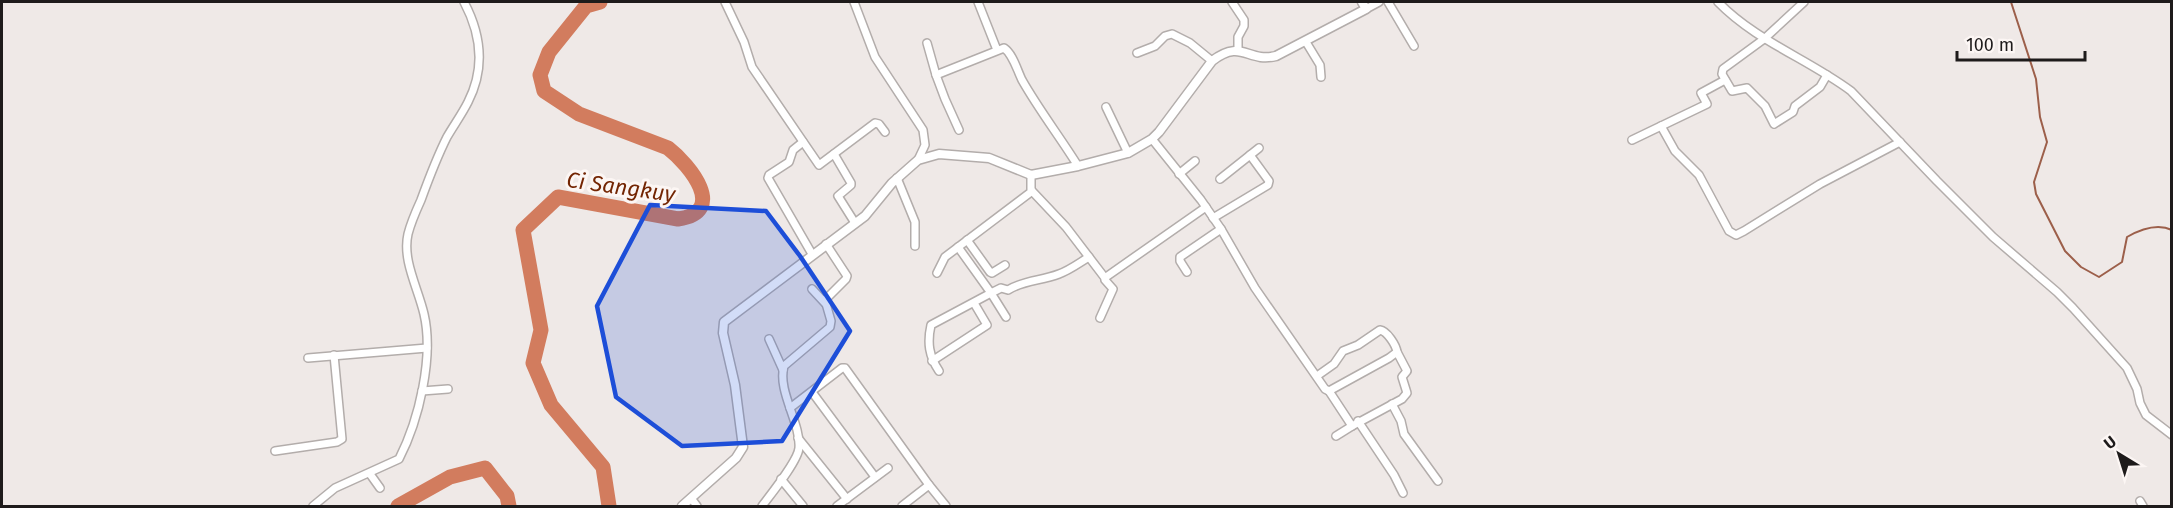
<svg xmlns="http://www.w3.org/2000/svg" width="2173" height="508" font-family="'Fira Sans',sans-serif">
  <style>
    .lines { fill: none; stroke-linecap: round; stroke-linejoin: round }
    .stream { stroke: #9c5f4a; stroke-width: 2 }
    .river { stroke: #d27c5e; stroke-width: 15 }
    .minor-casing { stroke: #b3adab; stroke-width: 10 }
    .tertiary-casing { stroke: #b3adab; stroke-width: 11 }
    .minor { stroke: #fff; stroke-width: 7 }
    .tertiary { stroke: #fff; stroke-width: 8 }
    .marked { fill: #1d4ed8; fill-opacity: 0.2; stroke: #1d4ed8; stroke-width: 4.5; stroke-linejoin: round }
    .labels { text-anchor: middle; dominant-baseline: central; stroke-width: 6; stroke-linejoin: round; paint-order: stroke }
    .water-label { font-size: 22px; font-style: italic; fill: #732503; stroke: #fcf6f4 }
  </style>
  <rect width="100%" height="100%" fill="#efe9e7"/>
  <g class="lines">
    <path class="stream" d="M 2011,2 L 2036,79 L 2040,117 L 2047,142 L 2034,182 L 2036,194 L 2065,251 L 2081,267 L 2099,277 L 2122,262 L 2127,237 C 2141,229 2157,223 2172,230"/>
    <g class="river">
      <path d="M 600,2 L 586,6 L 549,52 L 540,75 L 544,91 L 579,114 L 668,148 C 690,165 728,212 678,219 L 558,197 L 523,230 L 541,330 L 533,363 L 551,405 L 603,467 L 609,506"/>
      <path d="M 398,506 L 450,477 L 485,468 L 507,496 L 509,506"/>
    </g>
    <defs>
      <g id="minor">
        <path d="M 725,2 L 744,42 L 752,67 L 819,165 L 875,123 L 879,124 L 885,132"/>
        <path d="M 854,2 L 875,57 L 923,130 L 925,145 L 918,160"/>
        <path d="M 978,2 L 997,50"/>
        <path d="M 1232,2 L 1244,20 L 1244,26 L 1238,37 L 1238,50"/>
        <path d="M 1388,2 L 1414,46"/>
        <path d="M 1718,2 C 1756,41 1808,59 1851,91 L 1937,181 L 1993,237 L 2057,292 L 2073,308 L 2127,368 L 2137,389 L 2140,403 L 2146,415 L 2172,435"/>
        <path d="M 1804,2 L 1764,39 L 1723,69 L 1722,74 L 1732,91 L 1747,88 L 1765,106 L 1774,124 L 1793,112 L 1795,106 L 1820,87 L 1827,75"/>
        <path d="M 1366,9 L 1379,2"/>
        <path d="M 1306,42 L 1320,65 L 1321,77"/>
        <path d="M 927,43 L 936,75"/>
        <path d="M 1137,53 L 1155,46 L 1165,36 L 1172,34 L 1190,43 L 1212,61"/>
        <path d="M 1106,107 L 1128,153"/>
        <path d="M 1661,126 L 1675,151 L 1699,175 L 1729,231 L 1736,235 L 1744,231 L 1820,184 L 1900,142"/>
        <path d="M 959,130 L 945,99 L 936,75 L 1004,48 C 1013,54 1017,70 1022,80 C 1039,110 1060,137 1078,166"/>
        <path d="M 1152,139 L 1201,200 L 1221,229 L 1255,288 L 1325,389 L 1329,391 L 1389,358 L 1397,352 C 1396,345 1387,331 1380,330 L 1358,345 L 1343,351 L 1334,364 L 1317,376"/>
        <path d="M 1632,140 L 1707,104 L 1701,93 L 1725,80"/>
        <path d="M 803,142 L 793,150 L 789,162 L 769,175 L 768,178 L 812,254"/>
        <path d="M 834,154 L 851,183 L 851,185 L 838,196 L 855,223"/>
        <path d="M 1179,174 L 1195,161"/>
        <path d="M 897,178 L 915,222 L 915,246"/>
        <path d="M 1220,179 L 1259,148"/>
        <path d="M 1032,191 L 1066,227 L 1105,278"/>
        <path d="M 1213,218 L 1268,185 L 1269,181 L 1250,155"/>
        <path d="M 967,240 L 990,272 L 992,273 L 1005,265"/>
        <path d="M 1187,272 L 1180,261 L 1180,257 L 1221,229"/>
        <path d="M 937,273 L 945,257 L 1031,192 L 1031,175"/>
        <path d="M 812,289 L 825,303"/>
        <path d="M 1006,317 L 991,293 L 1001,288 L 1008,290 C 1024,280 1041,281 1059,274 C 1070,270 1079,263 1089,257"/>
        <path d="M 1100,318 L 1113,289 L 1105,280 L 1106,277 L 1206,207"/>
        <path d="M 769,339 L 783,370"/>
        <path d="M 308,358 L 427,348"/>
        <path d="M 932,361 L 987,325 L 974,303"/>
        <path d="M 939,371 C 929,356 927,343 931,325 L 991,293 L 958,247"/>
        <path d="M 422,391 L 448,389"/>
        <path d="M 1329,391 L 1352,426 L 1402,399 L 1407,393 L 1402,377 L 1407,371 L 1397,352"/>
        <path d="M 812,392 L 875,477"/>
        <path d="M 1392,404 L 1401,421 L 1404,434 L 1438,481"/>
        <path d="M 790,408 L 842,368 L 845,368 L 929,485"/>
        <path d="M 1358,421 L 1394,475 L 1403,493"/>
        <path d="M 1336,436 L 1352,426"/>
        <path d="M 798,438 L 847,499"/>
        <path d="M 275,451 L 337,442 L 342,439 L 334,355"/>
        <path d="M 370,474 L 380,488"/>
        <path d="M 781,479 L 803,506"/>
        <path d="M 691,498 L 697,506"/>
        <path d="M 2140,501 L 2143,506"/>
        <path d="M 313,506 L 335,488 L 399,459 C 419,420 434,357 424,314 C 418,288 402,260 408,234 C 411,222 416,211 421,200 C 429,178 437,157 447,137 C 454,125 462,114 468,102 C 486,67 481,34 464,2"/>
        <path d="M 762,506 C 771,494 798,461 799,448 C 801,423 777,391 784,366 L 830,327 L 831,321 L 825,300 L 846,279 L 847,276 L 826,244"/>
        <path d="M 837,506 L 888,468"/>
        <path d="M 902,506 L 929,485 L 946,506"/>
      </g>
      <path id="tertiary" d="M 682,506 L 736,458 L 743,447 L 735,385 L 723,333 L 724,322 L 865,216 L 892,183 L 918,160 L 939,154 L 989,158 L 1031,175 L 1078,166 L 1128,153 L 1152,139 L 1159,132 L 1212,61 C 1242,38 1247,63 1276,56 L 1366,9 L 1362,2"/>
    </defs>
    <use href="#minor" class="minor-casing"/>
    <use href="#tertiary" class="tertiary-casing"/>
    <use href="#minor" class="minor"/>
    <use href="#tertiary" class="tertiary"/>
  </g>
  <path class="marked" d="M 650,205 L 766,211 L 800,256 L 850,331 L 782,441 L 682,446 L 616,397 L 597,306 Z"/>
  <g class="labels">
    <g class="water-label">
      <text transform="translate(621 187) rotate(8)">Ci Sangkuy</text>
    </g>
  </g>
  <rect width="2173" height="508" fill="none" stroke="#1e1b1b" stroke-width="6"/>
  <g transform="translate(2119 454) rotate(322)" stroke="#fcf6f4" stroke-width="4.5" paint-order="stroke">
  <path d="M0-4.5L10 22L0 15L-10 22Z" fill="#1e1b1b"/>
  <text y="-9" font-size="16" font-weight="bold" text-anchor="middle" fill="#1e1b1b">U</text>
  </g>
  <path d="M1957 51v9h128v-9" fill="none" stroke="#1e1b1b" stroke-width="3"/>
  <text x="1966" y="51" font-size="18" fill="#1e1b1b" stroke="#fcf6f4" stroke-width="4.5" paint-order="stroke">100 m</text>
</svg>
